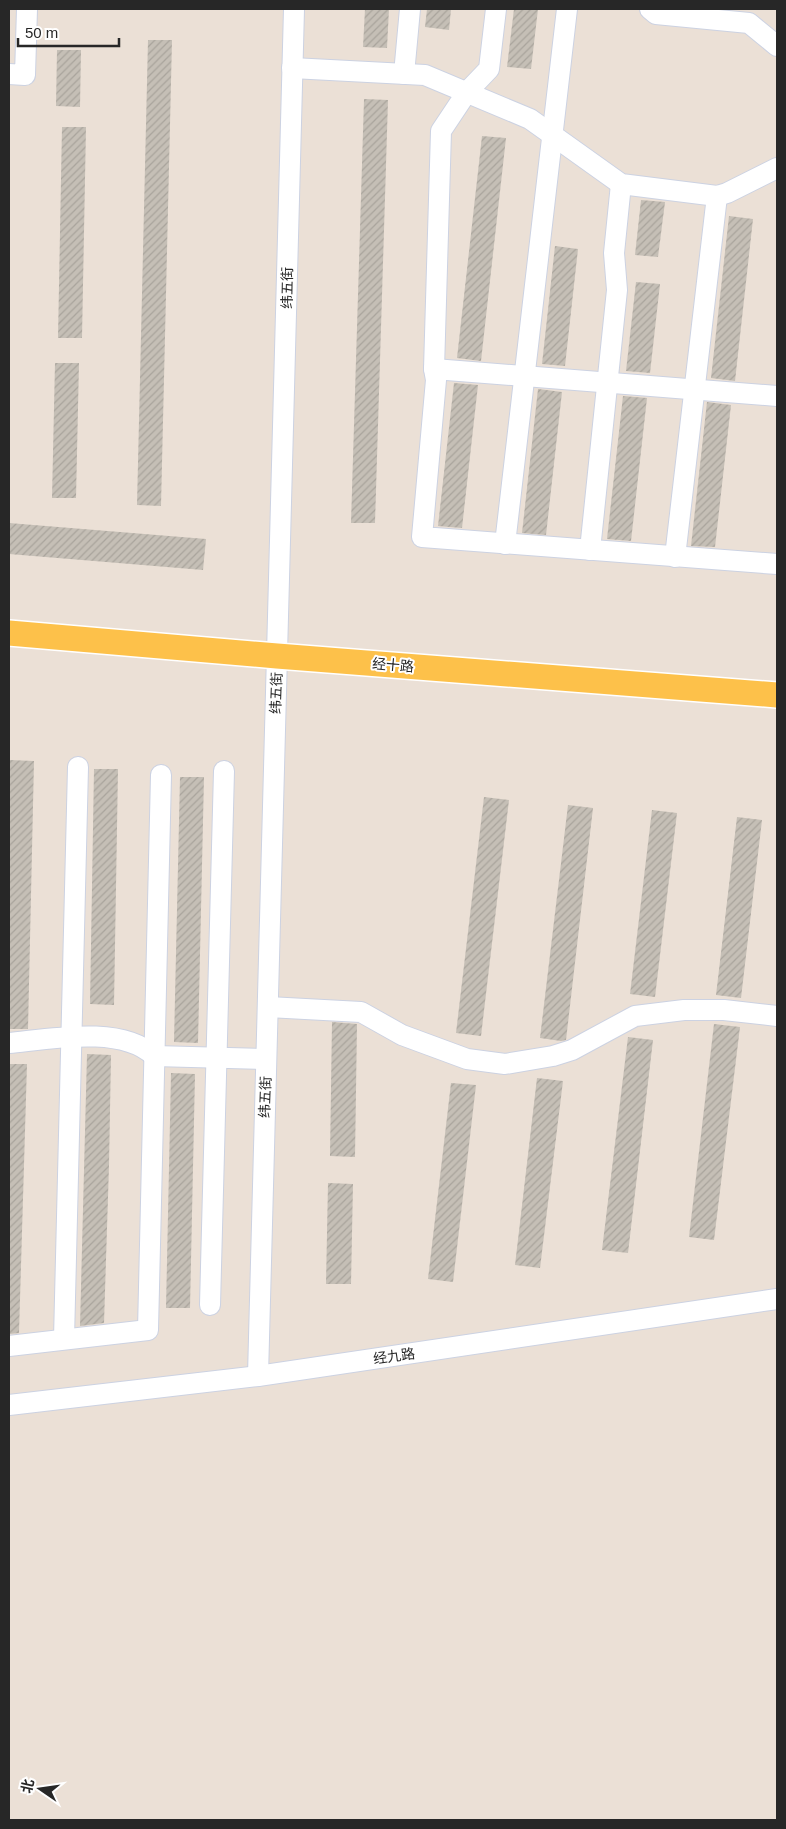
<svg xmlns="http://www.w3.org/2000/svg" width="786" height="1829" font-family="Helvetica,'Noto Sans SC',sans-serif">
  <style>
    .building { fill: url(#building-hatch) }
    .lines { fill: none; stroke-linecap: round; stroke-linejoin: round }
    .minor-casing { stroke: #ccd2e2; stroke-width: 22 }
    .major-casing { stroke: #fff; stroke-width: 28 }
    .minor { stroke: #fff; stroke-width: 20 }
    .major { stroke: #fdc14a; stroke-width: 25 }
    .labels { text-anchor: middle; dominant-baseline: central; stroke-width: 4; stroke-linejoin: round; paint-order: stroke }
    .street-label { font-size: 14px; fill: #272727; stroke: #fff }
  </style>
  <defs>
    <pattern id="building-hatch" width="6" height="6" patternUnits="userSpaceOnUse" patternTransform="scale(1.25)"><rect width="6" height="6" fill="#c5bfb6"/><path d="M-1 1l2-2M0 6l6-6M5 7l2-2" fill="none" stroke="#a9a49c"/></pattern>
  </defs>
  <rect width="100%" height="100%" fill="#ebe0d6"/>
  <g class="building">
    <path d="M 365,9 L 389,9 L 387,48 L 363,47 Z"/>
    <path d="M 427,9 L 451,9 L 449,30 L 425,27 Z"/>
    <path d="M 514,9 L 538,9 L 531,69 L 507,67 Z"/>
    <path d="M 148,40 L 172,40 L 161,506 L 137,505 Z"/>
    <path d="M 57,50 L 81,50 L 80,107 L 56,106 Z"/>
    <path d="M 364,99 L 388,100 L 375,523 L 351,523 Z"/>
    <path d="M 62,127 L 86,127 L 82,338 L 58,338 Z"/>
    <path d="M 482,136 L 506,138 L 481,361 L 457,358 Z"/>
    <path d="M 641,200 L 665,202 L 658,257 L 635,255 Z"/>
    <path d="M 729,216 L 753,219 L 735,381 L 711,378 Z"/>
    <path d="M 555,246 L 578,249 L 565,366 L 542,364 Z"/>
    <path d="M 636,282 L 660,284 L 650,373 L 626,371 Z"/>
    <path d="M 55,363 L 79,363 L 76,498 L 52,498 Z"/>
    <path d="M 454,383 L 478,385 L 462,528 L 438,526 Z"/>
    <path d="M 538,389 L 562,392 L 546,535 L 522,533 Z"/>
    <path d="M 623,396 L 647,398 L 631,541 L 607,539 Z"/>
    <path d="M 707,402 L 731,405 L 715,547 L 691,546 Z"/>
    <path d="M 9,523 L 206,539 L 203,570 L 9,554 Z"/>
    <path d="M 10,760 L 34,761 L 28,1029 L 9,1029 Z"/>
    <path d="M 94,769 L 118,769 L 114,1005 L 90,1004 Z"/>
    <path d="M 180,777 L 204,777 L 198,1043 L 174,1042 Z"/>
    <path d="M 484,797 L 509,800 L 481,1036 L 456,1033 Z"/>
    <path d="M 568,805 L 593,808 L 566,1040 L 561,1041 L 540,1038 Z"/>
    <path d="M 652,810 L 677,813 L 655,997 L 630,994 Z"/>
    <path d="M 737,817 L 762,820 L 741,998 L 716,995 Z"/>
    <path d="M 332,1022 L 357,1024 L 355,1157 L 330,1156 Z"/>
    <path d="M 714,1024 L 740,1027 L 714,1240 L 689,1237 Z"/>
    <path d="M 628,1037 L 653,1040 L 628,1253 L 602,1250 Z"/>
    <path d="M 87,1054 L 111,1055 L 109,1166 L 104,1323 L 80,1326 Z"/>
    <path d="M 9,1064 L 27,1064 L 19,1333 L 9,1334 Z"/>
    <path d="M 171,1073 L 195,1074 L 190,1308 L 166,1308 Z"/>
    <path d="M 537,1078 L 563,1081 L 540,1268 L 515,1265 Z"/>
    <path d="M 451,1083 L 476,1085 L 453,1282 L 428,1279 Z"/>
    <path d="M 328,1183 L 353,1184 L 351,1284 L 326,1284 Z"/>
  </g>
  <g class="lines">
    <defs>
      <g id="minor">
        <path d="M 496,9 L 489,69 L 467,92 L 441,131 L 434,369 L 436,380 L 422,537 L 777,564"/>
        <path d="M 650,9 L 656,14 L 749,23 L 777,46"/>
        <path d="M 292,68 L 425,75 L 530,119 L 621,184 L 717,196 L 727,193 L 777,168"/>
        <path d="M 9,74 L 25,75 L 27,9"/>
        <path d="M 404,74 L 410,9"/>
        <path d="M 434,369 L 777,396"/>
        <path d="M 505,544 L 567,9"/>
        <path d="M 590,550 L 617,290 L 614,253 L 621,184"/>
        <path d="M 675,557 L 717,196"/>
        <path d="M 268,1007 L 361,1012 L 402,1035 L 467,1059 L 505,1064 L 553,1056 L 572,1050 L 635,1016 L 684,1010 L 724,1010 L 777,1016"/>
        <path d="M 9,1043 C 50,1039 122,1025 154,1056 L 266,1059"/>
        <path d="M 210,1305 L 224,771"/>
        <path d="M 64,1339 L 78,767"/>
        <path d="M 9,1346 L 148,1330 L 161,775"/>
        <path d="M 258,1376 L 294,9"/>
        <path d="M 9,1405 L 258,1376 L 777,1299"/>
      </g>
      <path id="major" d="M 9,633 L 277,656 L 777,695"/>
    </defs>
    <use href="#minor" class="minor-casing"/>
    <use href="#major" class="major-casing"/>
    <use href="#minor" class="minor"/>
    <use href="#major" class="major"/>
  </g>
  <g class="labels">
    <g class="street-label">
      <text transform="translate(287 288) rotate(-89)">纬五街</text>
      <text transform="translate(393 665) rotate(5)">经十路</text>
      <text transform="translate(276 693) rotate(-88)">纬五街</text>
      <text transform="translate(265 1097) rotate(-88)">纬五街</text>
      <text transform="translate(394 1356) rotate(-8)">经九路</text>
    </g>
  </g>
  <rect width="786" height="1829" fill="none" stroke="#272727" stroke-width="20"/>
  <g transform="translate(40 1789) rotate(283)" stroke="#ffffff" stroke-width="4" paint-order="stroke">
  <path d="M0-4L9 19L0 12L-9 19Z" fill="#272727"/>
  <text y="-8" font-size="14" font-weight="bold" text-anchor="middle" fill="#272727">北</text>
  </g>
  <path d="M18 38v8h101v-8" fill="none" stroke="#272727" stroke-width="2.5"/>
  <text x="25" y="38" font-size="15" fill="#272727" stroke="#ffffff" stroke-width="4" paint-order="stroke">50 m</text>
</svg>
